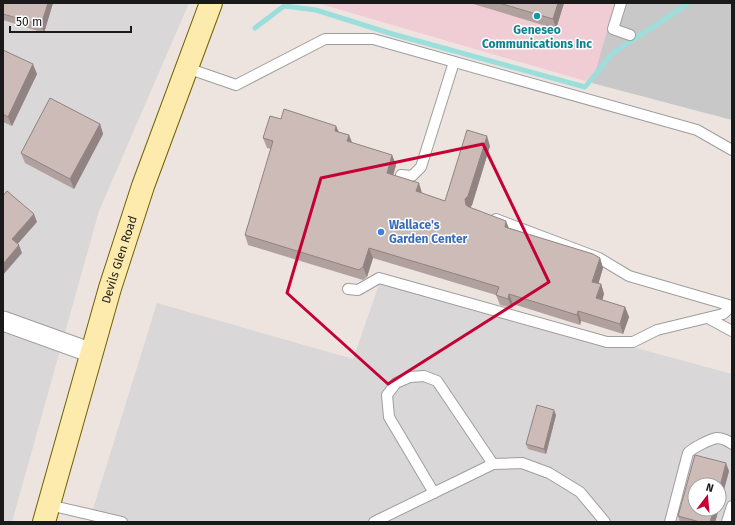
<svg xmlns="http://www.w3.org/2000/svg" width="735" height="525" font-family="'Fira Sans',sans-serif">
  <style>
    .residential { fill: #d9d7d8; fill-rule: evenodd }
    .commercial { fill: #f0ccd4 }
    .religious { fill: #c8c8c8 }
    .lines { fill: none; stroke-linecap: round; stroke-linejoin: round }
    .stream { stroke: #9bdedb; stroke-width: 5 }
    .lane-casing { stroke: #9e9e9e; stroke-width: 12 }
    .street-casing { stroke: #9e9e9e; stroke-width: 21 }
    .secondary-casing { stroke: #736000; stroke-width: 24 }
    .lane { stroke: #fff; stroke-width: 10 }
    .street { stroke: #fff; stroke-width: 19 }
    .secondary { stroke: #fdebad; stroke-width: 22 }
    .wall { fill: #b0a19e }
    .shaded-wall { fill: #908381 }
    .building { fill: #cdbbb8; stroke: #908381 }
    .marked { fill: none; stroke: #c50035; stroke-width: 3; stroke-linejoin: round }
    .culture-dot { fill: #0f9aa8; stroke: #fff; stroke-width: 1.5 }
    .shop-dot { fill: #3f7fe0; stroke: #fff; stroke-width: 1.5 }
    .labels { text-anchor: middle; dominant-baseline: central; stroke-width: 3; stroke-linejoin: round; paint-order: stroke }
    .culture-label { font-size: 12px; font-weight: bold; fill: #0d838f; stroke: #fff }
    .shop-label { font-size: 12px; font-weight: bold; fill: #366cbe; stroke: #fff; text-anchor: start }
    .street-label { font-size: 12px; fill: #1a1a1a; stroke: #fff }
  </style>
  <rect width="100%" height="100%" fill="#ede4df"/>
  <g class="residential">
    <path d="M 3,3 L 189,3 L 99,211 L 12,522 L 3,522 Z"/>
    <path d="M 381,279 L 732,374 L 732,522 L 89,522 L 157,303 L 353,359 ZM 695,485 L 719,485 L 719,509 L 695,509 Z"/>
  </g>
  <path class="commercial" d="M 317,3 L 615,3 L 592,83 Z"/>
  <path class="religious" d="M 615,3 L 732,3 L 732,120 L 592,83 Z"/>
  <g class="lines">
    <path class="stream" d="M 255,28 L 284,6 L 316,10 L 389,33 L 585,87 L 613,53 L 689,3"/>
    <defs>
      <g id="lane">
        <path d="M 621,3 L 613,29 L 630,35"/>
        <path d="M 187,68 L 236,85 L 325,39 L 373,39 L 697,130 L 732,150"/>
        <path d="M 401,175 L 412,176 L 421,167 L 454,62"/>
        <path d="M 496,219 L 599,258 L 629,276 L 732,306"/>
        <path d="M 348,289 L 358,290 L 379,278 L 607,342 L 633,342 L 657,330 L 723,314 L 732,306"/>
        <path d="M 708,318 L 732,331"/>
        <path d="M 434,493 L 389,417 L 387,395 L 396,383 L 410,377 L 424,376 L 437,381 L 493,464"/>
        <path d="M 49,505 L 122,522"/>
        <path d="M 374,522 L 493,464 L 522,463 L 549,473 L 580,492 L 605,522"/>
        <path d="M 670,522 L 688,453 C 692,448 711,439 717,438 C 722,438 729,441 732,444"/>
        <path d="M 727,522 L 732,506"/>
      </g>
      <path id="street" d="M 3,321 L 92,353"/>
      <g id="secondary">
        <path id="s1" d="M 44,522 L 110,288 L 143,186 L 211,3"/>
      </g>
    </defs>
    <use href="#lane" class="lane-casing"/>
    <use href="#street" class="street-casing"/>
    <use href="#secondary" class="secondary-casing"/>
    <use href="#lane" class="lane"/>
    <use href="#street" class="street"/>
    <use href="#secondary" class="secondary"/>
  </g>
  <g class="wall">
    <path d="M 3,3 L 53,3 L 44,33 L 3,20 Z"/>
    <path d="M 470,3 L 564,3 L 556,29 Z"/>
    <path d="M 3,50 L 37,74 L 12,126 L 3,122 Z"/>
    <path d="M 281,119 L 336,126 L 339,132 L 349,135 L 352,143 L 392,155 L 396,165 L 393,175 L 422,193 L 445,201 L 490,146 L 472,205 L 470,208 L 509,228 L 600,258 L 603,268 L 598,284 L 601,284 L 604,294 L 602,300 L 625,307 L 629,317 L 623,334 L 581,321 L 580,325 L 513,304 L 512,308 L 500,305 L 496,295 L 373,258 L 367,277 L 363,280 L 248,245 L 245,235 L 271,149 L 267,148 L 263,138 Z"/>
    <path d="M 100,124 L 103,134 L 74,189 L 25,163 L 21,153 Z"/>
    <path d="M 556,415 L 546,454 L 528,449 L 526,444 Z"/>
    <path d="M 729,471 L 719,508 L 719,485 L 695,509 L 719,509 L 715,522 L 680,522 L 678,516 Z"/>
  </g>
  <g class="shaded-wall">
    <path d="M 48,3 L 53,3 L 44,33 L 41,25 Z"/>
    <path d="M 558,3 L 564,3 L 556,29 L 553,19 Z"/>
    <path d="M 33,64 L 37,74 L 12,126 L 8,117 Z"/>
    <path d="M 100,124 L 103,134 L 74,189 L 70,179 Z"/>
    <path d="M 336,126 L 340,136 L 335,131 Z"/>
    <path d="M 349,135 L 353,145 L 347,141 Z"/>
    <path d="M 487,136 L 490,146 L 472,205 L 469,209 L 466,205 L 465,199 Z"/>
    <path d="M 392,155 L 396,165 L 391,183 L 387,173 Z"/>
    <path d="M 419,183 L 422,193 L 420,201 L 416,191 Z"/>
    <path d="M 34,214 L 37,222 L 15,247 L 12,239 Z"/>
    <path d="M 506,221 L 510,231 L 505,227 Z"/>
    <path d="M 19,245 L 22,253 L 3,275 L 3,264 Z"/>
    <path d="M 369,248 L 373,258 L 367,277 L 363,267 Z"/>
    <path d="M 600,258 L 603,268 L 596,292 L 592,282 Z"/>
    <path d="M 601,284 L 604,294 L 600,308 L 596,298 Z"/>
    <path d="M 509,294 L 513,304 L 512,308 L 508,299 Z"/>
    <path d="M 625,307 L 629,317 L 623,334 L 620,324 Z"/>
    <path d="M 578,311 L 581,321 L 580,325 L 577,315 Z"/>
    <path d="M 554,410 L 556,415 L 546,454 L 544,449 Z"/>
    <path d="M 726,463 L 729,471 L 719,508 L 719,490 Z"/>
    <path d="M 714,509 L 719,509 L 715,522 L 710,522 Z"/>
  </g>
  <g class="building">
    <path d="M 3,3 L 48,3 L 41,25 L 3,14 Z"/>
    <path d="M 499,3 L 558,3 L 553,19 Z"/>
    <path d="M 3,50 L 33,64 L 8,117 L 3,114 Z"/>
    <path d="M 50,98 L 100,124 L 70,179 L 21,153 Z"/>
    <path d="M 284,109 L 336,126 L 335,131 L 349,135 L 347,141 L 392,155 L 387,173 L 419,183 L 416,191 L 445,201 L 467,130 L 487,136 L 468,196 L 465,199 L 466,205 L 469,207 L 506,221 L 505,227 L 593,254 L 600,258 L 592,282 L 601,284 L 596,298 L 625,307 L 620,324 L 578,311 L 577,315 L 509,294 L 508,299 L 496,295 L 499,287 L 369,248 L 363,267 L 359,270 L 245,235 L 273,141 L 263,138 L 270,116 L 281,119 Z"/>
    <path d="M 7,191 L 34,214 L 12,239 L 19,245 L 3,264 L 3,196 Z"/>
    <path d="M 537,405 L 554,410 L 544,449 L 526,444 Z"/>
    <path d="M 695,455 L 726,463 L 719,490 L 719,485 L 695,485 L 695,509 L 714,509 L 710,522 L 700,522 L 678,516 Z"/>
  </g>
  <path class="marked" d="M 483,144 L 549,282 L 388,384 L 287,293 L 321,178 Z"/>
  <circle class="culture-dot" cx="537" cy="16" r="4"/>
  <circle class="shop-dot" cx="381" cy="232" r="4"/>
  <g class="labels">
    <g class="culture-label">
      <text x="537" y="30">Geneseo<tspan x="537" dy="14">Communications Inc</tspan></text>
    </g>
    <g class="shop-label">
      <text x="389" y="225">Wallace's<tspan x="389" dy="14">Garden Center</tspan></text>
    </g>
    <g class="street-label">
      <text stroke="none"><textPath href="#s1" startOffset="273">Devils Glen Road</textPath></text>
    </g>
  </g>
  <rect width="735" height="525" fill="none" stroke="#1a1a1a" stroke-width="8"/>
  <g transform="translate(707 497) rotate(16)"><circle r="19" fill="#ffffff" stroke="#a3a3a3"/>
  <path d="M0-3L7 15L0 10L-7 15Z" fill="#c50035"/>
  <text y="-6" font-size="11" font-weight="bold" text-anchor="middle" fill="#1a1a1a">N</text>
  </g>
  <path d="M10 26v6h121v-6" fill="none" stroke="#1a1a1a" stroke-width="2"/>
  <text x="16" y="26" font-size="12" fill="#1a1a1a" stroke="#ffffff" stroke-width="3" paint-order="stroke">50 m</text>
</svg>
